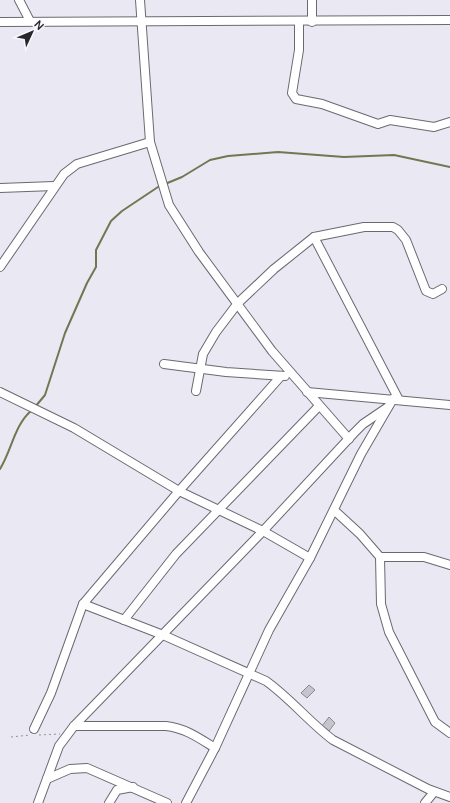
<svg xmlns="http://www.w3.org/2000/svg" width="450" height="803" font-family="Manrope,sans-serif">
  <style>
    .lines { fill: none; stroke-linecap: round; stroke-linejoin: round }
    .stream { stroke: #707852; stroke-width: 2 }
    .building { fill: #c5c5ce; stroke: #8a8992 }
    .minor-casing { stroke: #6a6972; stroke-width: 10 }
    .path { stroke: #939299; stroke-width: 1; stroke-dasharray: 2 3; stroke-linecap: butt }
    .minor { stroke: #fff; stroke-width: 8 }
  </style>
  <rect width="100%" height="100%" fill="#eae9f3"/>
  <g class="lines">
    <g class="stream">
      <path d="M 165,184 L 182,177 L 210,160 L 228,156 L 278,152 L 344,157 L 394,155 L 450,167"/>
      <path d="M 35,407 L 45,395 L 65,333 L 87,283 L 96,267 L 96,250 L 111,221 L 122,211 L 161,185"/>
      <path d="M 0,469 C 12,450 14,425 32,410"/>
    </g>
  </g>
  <g class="building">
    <path d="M 309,685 L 315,690 L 307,698 L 301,693 Z"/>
    <path d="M 329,717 L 335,723 L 329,731 L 322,726 Z"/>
  </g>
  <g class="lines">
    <defs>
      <g id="minor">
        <path d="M 19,0 L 30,21"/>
        <path d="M 140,0 L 150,142 L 169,205 L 199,252 L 272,351 L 349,439"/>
        <path d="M 312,0 L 312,22"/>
        <path d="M 299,21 L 299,50 L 292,93 L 296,99 L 322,104 L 378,124 L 390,120 L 434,127 L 450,122"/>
        <path d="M 0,22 L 450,20"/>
        <path d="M 0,188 L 54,186"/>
        <path d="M 314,237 L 399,400"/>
        <path d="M 0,267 L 64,174 L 77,164 L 150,142"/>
        <path d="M 164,364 L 226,372 L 285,376"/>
        <path d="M 196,391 L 203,354 L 216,332 L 238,303 L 274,269 L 314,237 L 364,227 L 393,227 L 398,230 L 406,240 L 426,291 L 433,294 L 442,289"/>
        <path d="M 0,392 L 74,428 L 179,491 L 263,531 L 310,558"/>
        <path d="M 307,392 L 450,405"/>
        <path d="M 334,510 L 360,534 L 380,557 L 424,557 L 450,565"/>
        <path d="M 380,557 L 381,604 L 389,632 L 435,722 L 450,733"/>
        <path d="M 83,604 L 163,635 L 266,681 C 290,698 309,722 333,740 L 428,789 L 450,797"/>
        <path d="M 124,620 L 176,554 L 319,406"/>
        <path d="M 74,726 L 166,726 C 185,728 199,738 215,748"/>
        <path d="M 34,729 L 51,693 L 83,604 L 179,491 L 281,376"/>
        <path d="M 47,779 L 70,769 L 87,768 L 167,803"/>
        <path d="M 38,803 L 59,746 L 74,726 L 263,531 L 354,433 L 363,424 L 388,407"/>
        <path d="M 109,803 L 117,790 L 133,787"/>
        <path d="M 186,803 L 215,748 L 269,630 L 310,558 L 361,454 L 393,399"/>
        <path d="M 425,803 L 434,792"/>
      </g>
    </defs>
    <use href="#minor" class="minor-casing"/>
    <g class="path">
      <path d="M 39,735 L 60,734"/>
      <path d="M 11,737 L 30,735"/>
    </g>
    <use href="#minor" class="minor"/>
  </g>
  <g transform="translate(32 32) rotate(46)" stroke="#f7f7ff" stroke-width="3" paint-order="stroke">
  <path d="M0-3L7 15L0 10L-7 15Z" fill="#27272b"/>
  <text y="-6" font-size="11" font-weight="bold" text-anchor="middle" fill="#27272b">N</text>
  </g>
</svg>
